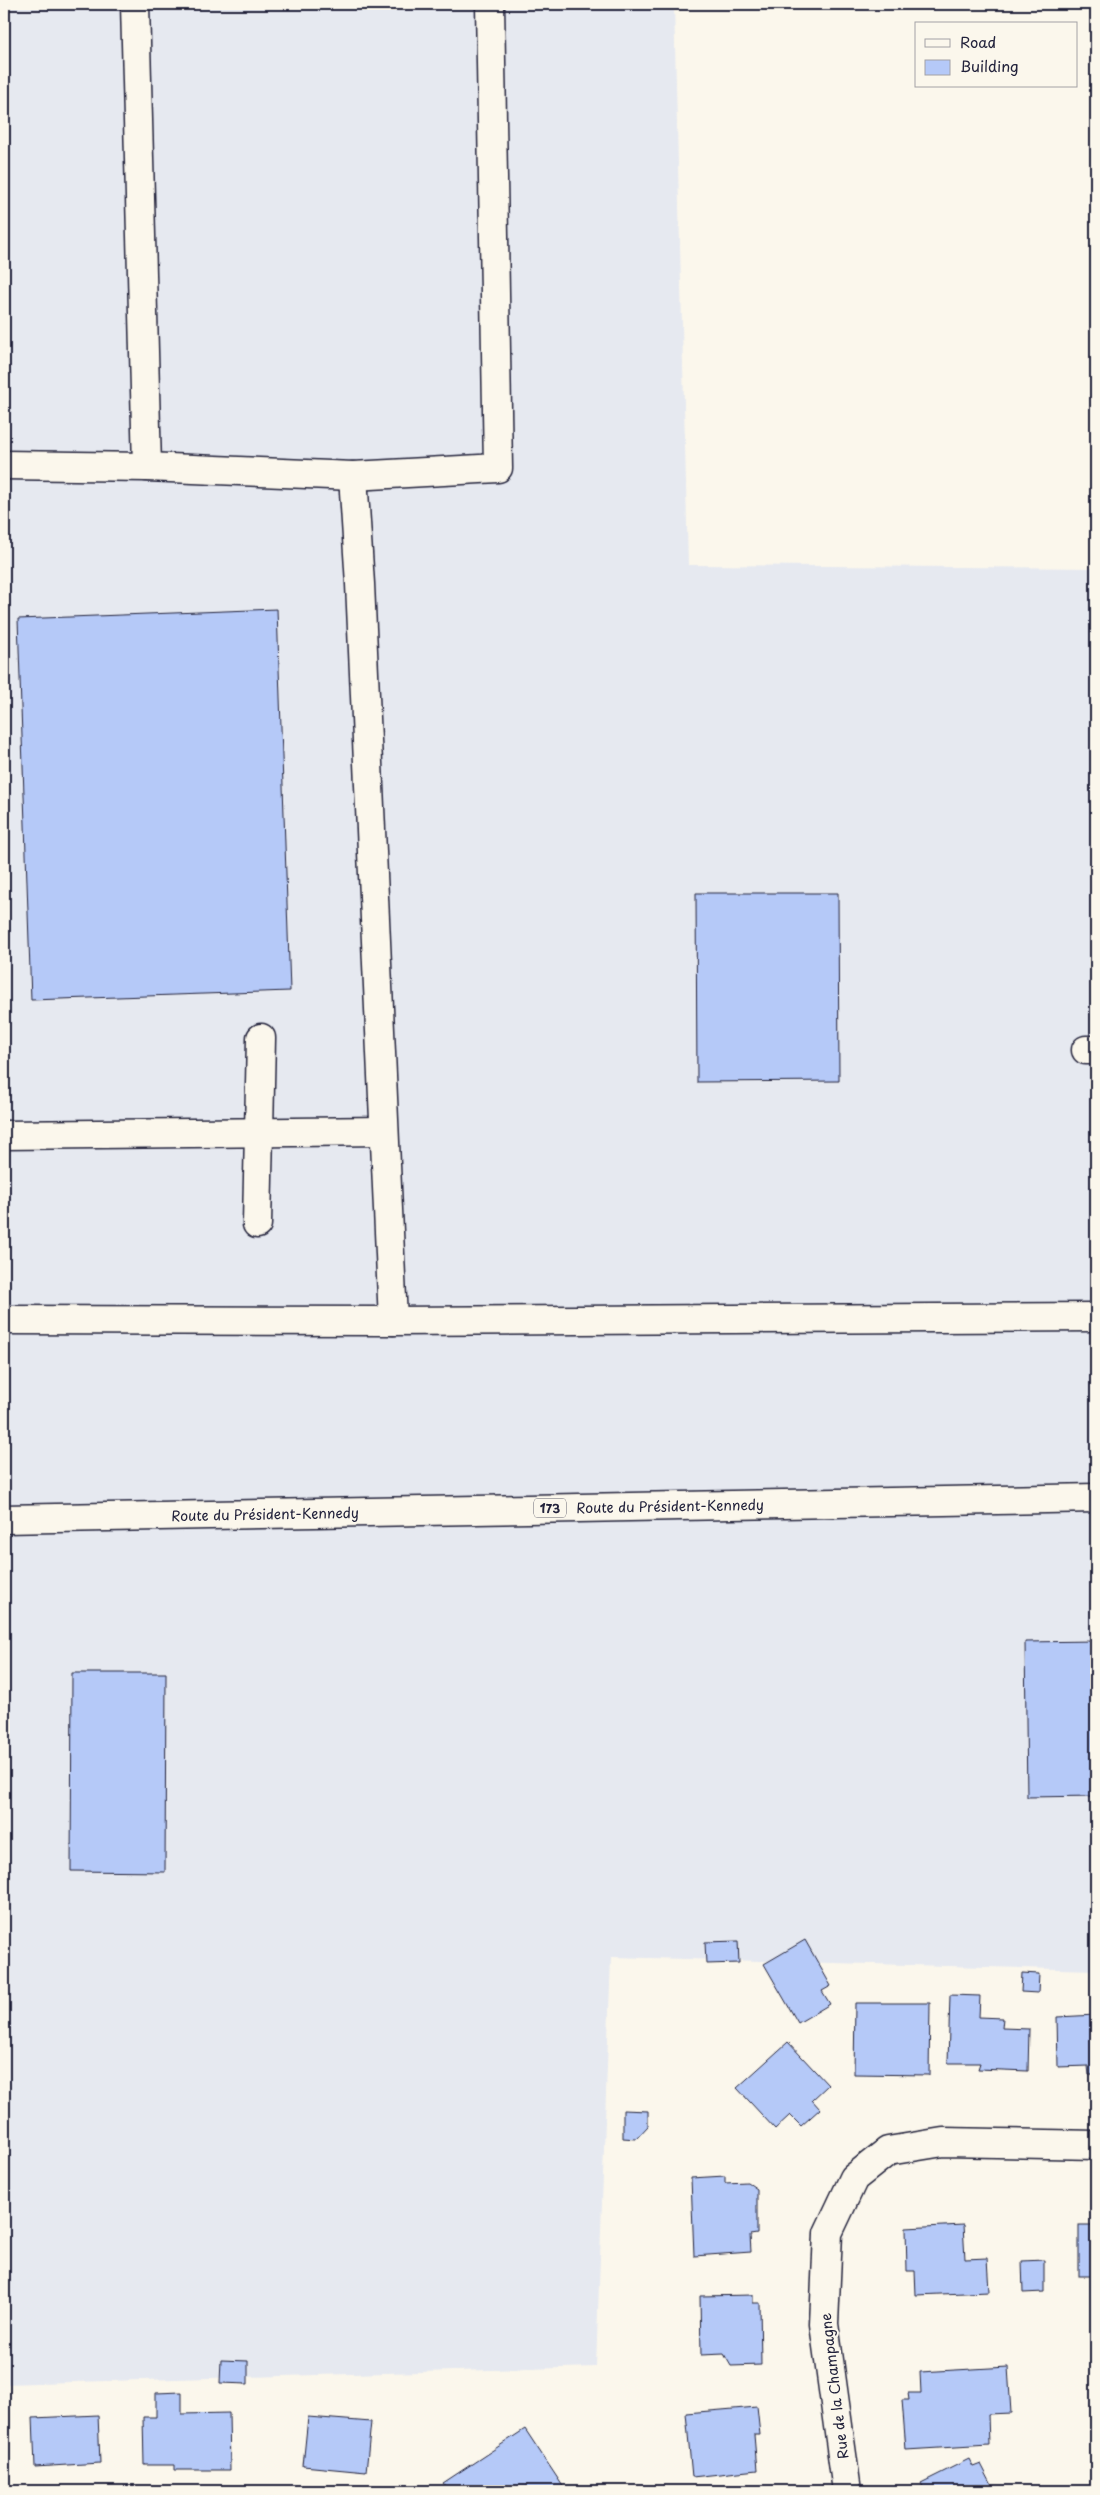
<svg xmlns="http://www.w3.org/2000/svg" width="1100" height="2495" font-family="'Playpen Sans',sans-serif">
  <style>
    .built { fill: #e6e9f0 }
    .building { fill: #b5c9f8; stroke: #22223b }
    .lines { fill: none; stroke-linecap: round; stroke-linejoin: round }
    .minor-casing { stroke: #22223b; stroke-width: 31 }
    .major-casing { stroke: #22223b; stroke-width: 31 }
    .minor { stroke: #fbf7ec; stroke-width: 28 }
    .major { stroke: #fbf7ec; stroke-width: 28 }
    .labels { text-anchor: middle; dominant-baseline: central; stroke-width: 4; stroke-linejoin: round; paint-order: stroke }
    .shield { fill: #fbf7ec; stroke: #636270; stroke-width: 1 }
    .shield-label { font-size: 12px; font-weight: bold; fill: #22223b }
    .street-label { font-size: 14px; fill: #22223b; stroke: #fbf7ec }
  </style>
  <rect width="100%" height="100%" fill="#fbf7ec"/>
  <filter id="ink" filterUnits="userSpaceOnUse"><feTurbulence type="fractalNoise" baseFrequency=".02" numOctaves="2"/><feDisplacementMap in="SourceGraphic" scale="10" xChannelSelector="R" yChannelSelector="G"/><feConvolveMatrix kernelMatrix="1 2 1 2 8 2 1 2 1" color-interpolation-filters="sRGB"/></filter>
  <g filter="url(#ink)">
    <path class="built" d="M 4,4 L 674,4 L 688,565 L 1096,568 L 1096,1970 L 611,1957 L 596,2367 L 4,2384 Z"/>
    <g class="building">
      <path d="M 277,609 L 290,991 L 31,1000 L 18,619 Z"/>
      <path d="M 696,893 L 838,893 L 839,1081 L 697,1082 Z"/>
      <path d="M 1096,1641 L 1096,1796 L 1027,1797 L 1025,1642 Z"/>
      <path d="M 72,1673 L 166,1673 L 165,1872 L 71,1871 Z"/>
      <path d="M 805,1940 L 831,1986 L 822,1991 L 830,2004 L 798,2023 L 764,1964 Z"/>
      <path d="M 738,1941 L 739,1963 L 706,1964 L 705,1942 Z"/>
      <path d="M 1022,1973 L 1039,1974 L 1038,1993 L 1021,1992 Z"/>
      <path d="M 950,1995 L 980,1996 L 979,2017 L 1003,2018 L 1002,2028 L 1029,2029 L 1028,2071 L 978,2069 L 980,2063 L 948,2063 Z"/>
      <path d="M 855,2003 L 930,2003 L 929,2075 L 854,2074 Z"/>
      <path d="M 1096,2015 L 1096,2075 L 1089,2075 L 1088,2066 L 1058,2067 L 1057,2017 Z"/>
      <path d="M 788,2042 L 828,2085 L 812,2100 L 820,2109 L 801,2126 L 790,2115 L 775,2129 L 737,2088 Z"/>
      <path d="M 623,2110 L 648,2111 L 648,2126 L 636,2139 L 623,2138 Z"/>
      <path d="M 725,2176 L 725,2183 L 747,2182 L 757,2189 L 757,2234 L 750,2235 L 751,2252 L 694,2256 L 691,2178 Z"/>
      <path d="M 963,2225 L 965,2259 L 987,2258 L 989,2292 L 916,2295 L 915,2271 L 907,2271 L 906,2228 Z"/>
      <rect x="1079" y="2225" width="17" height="51"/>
      <path d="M 1044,2260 L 1044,2292 L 1023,2293 L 1022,2261 Z"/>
      <path d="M 753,2295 L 753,2303 L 760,2303 L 761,2365 L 731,2366 L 724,2354 L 701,2355 L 700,2296 Z"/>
      <path d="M 221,2360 L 248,2361 L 248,2384 L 220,2383 Z"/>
      <path d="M 1008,2367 L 1011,2413 L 988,2414 L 989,2445 L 906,2450 L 902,2400 L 909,2400 L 908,2393 L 921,2393 L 920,2372 Z"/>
      <path d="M 182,2392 L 182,2414 L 229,2413 L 230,2470 L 175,2470 L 175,2465 L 144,2465 L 143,2417 L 156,2417 L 156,2393 Z"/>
      <path d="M 757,2407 L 760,2435 L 754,2435 L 757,2470 L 692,2477 L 686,2413 Z"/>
      <path d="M 98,2415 L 100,2463 L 35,2467 L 33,2418 Z"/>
      <path d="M 308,2417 L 371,2422 L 366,2472 L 303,2466 Z"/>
      <path d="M 525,2429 L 566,2491 L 449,2491 L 443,2483 Z"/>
      <path d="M 969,2459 L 973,2467 L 981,2464 L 995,2491 L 925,2491 L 921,2483 Z"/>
    </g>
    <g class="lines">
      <defs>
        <g id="minor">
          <path d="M 135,4 L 147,467"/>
          <path d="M 4,465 L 147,467 L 353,476 L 498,468 L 490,4"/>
          <path d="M 353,476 L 360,584 L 393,1321"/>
          <path d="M 1086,1050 L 1096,1050"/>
          <path d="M 4,1135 L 384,1131"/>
          <path d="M 257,1224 L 261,1038"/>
          <path d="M 847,2491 L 824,2324 L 828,2233 L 854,2178 L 888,2151 L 943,2142 L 1096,2145"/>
        </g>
        <g id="major">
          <path d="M 4,1320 L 393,1321 L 1096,1317"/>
          <path d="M 4,1519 L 1096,1498"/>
        </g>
      </defs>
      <use href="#minor" class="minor-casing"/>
      <use href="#major" class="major-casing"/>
      <use href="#minor" class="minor"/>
      <use href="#major" class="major"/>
    </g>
  </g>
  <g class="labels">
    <rect class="shield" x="534" y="1498.5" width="32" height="19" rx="4"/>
    <g class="shield-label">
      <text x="550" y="1508">173</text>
    </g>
    <g class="street-label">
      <text transform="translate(670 1506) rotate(-1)">Route du Président-Kennedy</text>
      <text transform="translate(265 1514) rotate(-1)">Route du Président-Kennedy</text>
      <text transform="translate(834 2386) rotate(-97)">Rue de la Champagne</text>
    </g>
  </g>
  <rect width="1100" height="2495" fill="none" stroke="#fbf7ec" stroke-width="20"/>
  <rect x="10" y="10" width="1080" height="2475" fill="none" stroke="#22223b" stroke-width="2" filter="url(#ink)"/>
  <rect x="915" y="22" width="162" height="65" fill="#fbf7ec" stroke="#a4a2a5"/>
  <rect x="925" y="39" width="25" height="8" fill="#fbf7ec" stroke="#a4a2a5"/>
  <text x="960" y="48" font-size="15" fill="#22223b">Road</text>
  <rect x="925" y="60" width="25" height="15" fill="#b5c9f8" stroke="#a4a2a5"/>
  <text x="960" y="72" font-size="15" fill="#22223b">Building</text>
</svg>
